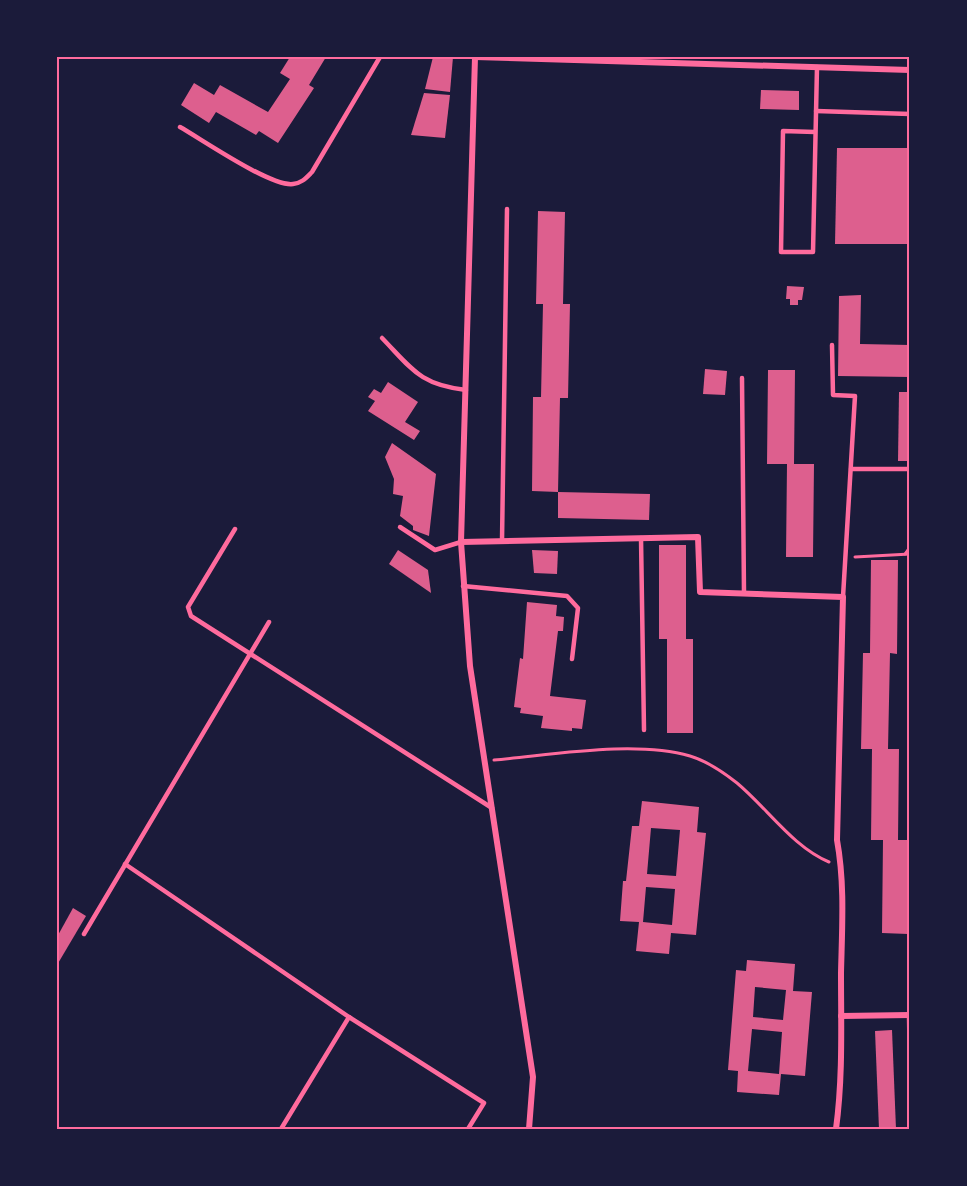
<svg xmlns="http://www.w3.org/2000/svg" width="967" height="1186" font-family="'Alegreya Sans',sans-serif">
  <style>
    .building { fill: #dd5f8e; fill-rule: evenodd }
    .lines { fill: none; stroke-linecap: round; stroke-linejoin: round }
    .path { stroke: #ff6b9d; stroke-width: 3 }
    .service { stroke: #ff6b9d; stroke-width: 4.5 }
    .minor { stroke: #ff6b9d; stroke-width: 6 }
    .neatline { fill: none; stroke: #ff6b9d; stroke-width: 2 }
  </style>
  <rect width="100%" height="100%" fill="#1b1b3a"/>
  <g class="building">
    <path d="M 290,57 L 326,57 L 309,85 L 314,88 L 278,143 L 259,131 L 256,135 L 216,112 L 209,123 L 181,105 L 194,83 L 214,95 L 220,85 L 268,112 L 290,79 L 280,73 Z"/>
    <path d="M 433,57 L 453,57 L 450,92 L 425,89 Z"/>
    <path d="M 761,90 L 799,91 L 799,110 L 760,109 Z"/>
    <path d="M 424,93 L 450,95 L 445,138 L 411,135 Z"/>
    <path d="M 837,148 L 910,148 L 910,244 L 835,244 Z"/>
    <path d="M 538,211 L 565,212 L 563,304 L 570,304 L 568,398 L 560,398 L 558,492 L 532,491 L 533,397 L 541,397 L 543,304 L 536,304 Z"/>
    <path d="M 787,286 L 804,287 L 802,300 L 798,300 L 798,305 L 790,305 L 790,299 L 786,299 Z"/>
    <path d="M 861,295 L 860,344 L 910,345 L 910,377 L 838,376 L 839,296 Z"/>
    <path d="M 705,369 L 727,371 L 725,395 L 703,394 Z"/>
    <path d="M 768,370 L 795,370 L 794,464 L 814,464 L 813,557 L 786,557 L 787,464 L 767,464 Z"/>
    <path d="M 388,382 L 418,402 L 405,422 L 420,431 L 414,440 L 368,411 L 375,401 L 368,397 L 374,389 L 381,393 Z"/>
    <path d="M 899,392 L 910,392 L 910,461 L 898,461 Z"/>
    <path d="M 392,443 L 436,474 L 429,536 L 413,530 L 413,526 L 400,516 L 403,496 L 393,494 L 394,479 L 385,457 Z"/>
    <path d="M 558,492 L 650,494 L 649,520 L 558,518 Z"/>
    <path d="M 659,545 L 686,545 L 686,639 L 693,639 L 693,733 L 667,733 L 667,639 L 659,639 Z"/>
    <path d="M 398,550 L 428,570 L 431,593 L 389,564 Z"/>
    <path d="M 532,550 L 558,551 L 557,574 L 534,573 Z"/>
    <path d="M 871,560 L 898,560 L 897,654 L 890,653 L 888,749 L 899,749 L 898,840 L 910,840 L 908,934 L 882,933 L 883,840 L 871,840 L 872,749 L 861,749 L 863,653 L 870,653 Z"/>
    <path d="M 527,602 L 557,605 L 556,616 L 564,617 L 563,631 L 558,631 L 550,696 L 586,700 L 582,729 L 572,728 L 572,731 L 541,728 L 543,716 L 520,713 L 521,708 L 514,707 L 520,658 L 523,659 Z"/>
    <path d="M 642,801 L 699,807 L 697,832 L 706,833 L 696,935 L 671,933 L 669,954 L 636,951 L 639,922 L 620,921 L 623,881 L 626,881 L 632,826 L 639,826 ZM 651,828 L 680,830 L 676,876 L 647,874 ZM 646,887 L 675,889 L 672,925 L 643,922 Z"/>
    <path d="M 73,908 L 86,916 L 57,965 L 57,937 Z"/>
    <path d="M 747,960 L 795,964 L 793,991 L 812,992 L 805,1076 L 781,1074 L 779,1095 L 737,1092 L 738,1071 L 728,1070 L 736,970 L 746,971 ZM 755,987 L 786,990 L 783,1020 L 753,1017 ZM 752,1029 L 782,1032 L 779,1074 L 748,1071 Z"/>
    <path d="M 892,1030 L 896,1129 L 879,1129 L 875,1031 Z"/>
  </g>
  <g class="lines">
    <g class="path">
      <path d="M 905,554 L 910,547"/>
      <path d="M 855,557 L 910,554"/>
      <path d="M 494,760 C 552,755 634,740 690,756 C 707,761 723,772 737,783 C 768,809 793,847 829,862"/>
    </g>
    <g class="service">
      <path d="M 816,111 L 910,114"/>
      <path d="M 180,127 C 203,140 271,187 293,184 C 302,183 306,178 312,172 L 380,57"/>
      <path d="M 815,132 L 783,131 L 781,252 L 813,252 L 817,67"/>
      <path d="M 382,338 C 412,369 420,385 466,390"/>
      <path d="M 832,345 L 833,395 L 855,396 L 843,597"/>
      <path d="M 742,378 L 744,593"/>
      <path d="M 851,469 L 910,469"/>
      <path d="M 400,527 L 435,550 L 461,542"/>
      <path d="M 235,529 L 188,607 L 191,616 L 492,808"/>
      <path d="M 641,538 L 644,730"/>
      <path d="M 502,541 L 507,209"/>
      <path d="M 463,586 L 567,596 L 578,608 L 572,659"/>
      <path d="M 125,864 L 349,1017 L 281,1129"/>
      <path d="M 84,934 L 269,622"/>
      <path d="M 909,1015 L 910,1075"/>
      <path d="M 349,1017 L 484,1103 L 468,1129"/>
    </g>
    <g class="minor">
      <path d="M 475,57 L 461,542 L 470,666 L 533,1077 L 529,1129"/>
      <path d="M 475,57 L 910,70"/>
      <path d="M 461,542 L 698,537 L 700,592 L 843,597 L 837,840 C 845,884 842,928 841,973 C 841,1025 843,1077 836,1129"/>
      <path d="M 841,1016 L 910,1015"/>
    </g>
  </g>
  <rect width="967" height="1186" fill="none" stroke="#1b1b3a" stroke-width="117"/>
  <rect x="58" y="58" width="850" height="1070" class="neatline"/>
</svg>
